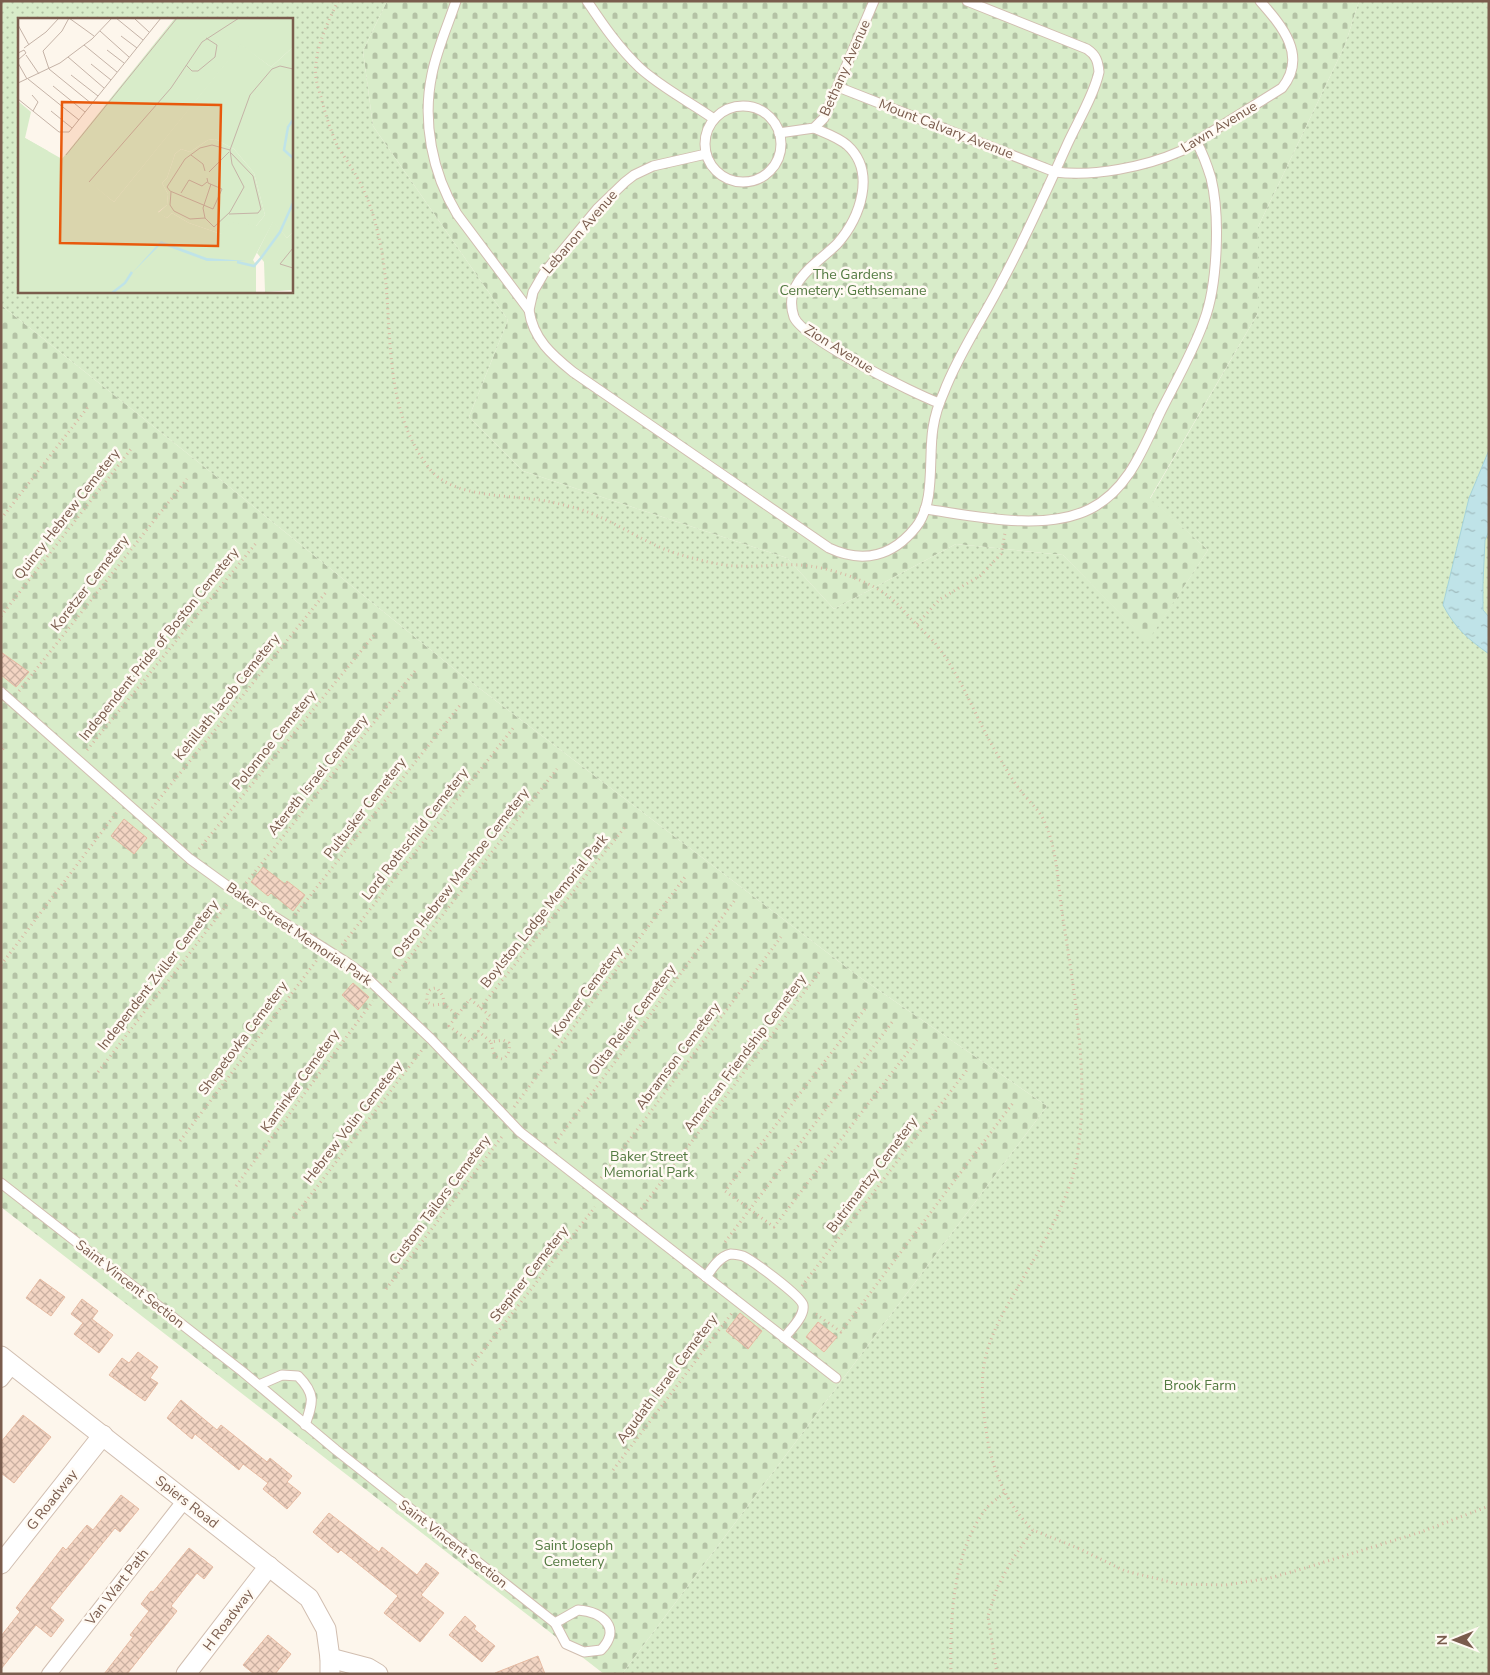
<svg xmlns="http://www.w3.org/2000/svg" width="1490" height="1675" font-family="'Nunito Sans',sans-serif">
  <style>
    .cemetery { fill: url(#cemetery-stones) }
    .park { fill: url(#park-dots); fill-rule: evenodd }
    .water { fill: url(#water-ripples); stroke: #a5d3da }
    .building { fill: url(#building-cross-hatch); stroke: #e6bba3 }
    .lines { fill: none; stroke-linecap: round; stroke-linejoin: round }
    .service-casing { stroke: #d1beb0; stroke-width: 11 }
    .pedestrian-casing { stroke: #d1beb0; stroke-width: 16 }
    .minor-casing { stroke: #d1beb0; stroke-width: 21 }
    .path { stroke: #d9b8a5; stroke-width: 3; stroke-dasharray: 1 4; stroke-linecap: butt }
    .service { stroke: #fff; stroke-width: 9 }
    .pedestrian { stroke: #fff; stroke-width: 14 }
    .minor { stroke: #fff; stroke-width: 19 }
    .labels { text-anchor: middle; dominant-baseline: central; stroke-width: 5; stroke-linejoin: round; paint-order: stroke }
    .street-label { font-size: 14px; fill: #7a5c4d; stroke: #fffaf3 }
    .park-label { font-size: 14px; fill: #537a41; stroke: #fffaf3 }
    .inset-river { fill: none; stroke: #bfe3e8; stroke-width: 2.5 }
    .inset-road { fill: none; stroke: #c5b3a7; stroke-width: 1 }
    .view { fill: #e8590c; fill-opacity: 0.15; stroke: #e8590c; stroke-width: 2.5 }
    .inset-edge { fill: none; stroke: #7a5c4d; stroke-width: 2.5 }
  </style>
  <defs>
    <pattern id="cemetery-stones" width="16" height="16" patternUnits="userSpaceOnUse" patternTransform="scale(1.25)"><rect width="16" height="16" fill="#d8ecc9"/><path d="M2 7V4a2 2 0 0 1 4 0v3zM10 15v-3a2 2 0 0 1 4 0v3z" fill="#b4c2a5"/></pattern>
    <pattern id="park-dots" width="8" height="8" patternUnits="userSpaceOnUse" patternTransform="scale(1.25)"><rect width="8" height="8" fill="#d8ecc9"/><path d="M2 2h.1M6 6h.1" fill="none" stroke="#b4c2a5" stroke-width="1.8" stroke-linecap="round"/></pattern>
    <pattern id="water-ripples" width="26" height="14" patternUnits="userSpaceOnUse" patternTransform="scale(1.25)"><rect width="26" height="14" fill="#bfe3e8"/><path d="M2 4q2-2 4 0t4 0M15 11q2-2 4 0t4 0" fill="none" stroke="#a0bbbe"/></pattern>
    <pattern id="building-cross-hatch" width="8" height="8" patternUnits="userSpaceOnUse" patternTransform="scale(1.25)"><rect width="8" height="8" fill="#f3d5c3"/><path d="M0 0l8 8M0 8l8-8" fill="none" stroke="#cab0a1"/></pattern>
  </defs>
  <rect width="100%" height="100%" fill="#fdf6ec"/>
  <g class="cemetery">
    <path d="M 387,1 L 1359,1 L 1345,45 L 1258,227 L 1258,313 L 1150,498 L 1208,550 L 1148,642 L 1063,555 L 956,544 L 834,609 L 787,558 L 523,471 L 469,417 L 508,320 L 373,126 L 363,51 Z"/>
    <path d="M 1,305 L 222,481 L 458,672 L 858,976 L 1047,1106 L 622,1674 L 604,1674 L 1,1207 Z"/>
  </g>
  <path class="park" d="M 1,1 L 387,1 L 363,51 L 373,126 L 508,320 L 469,417 L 523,471 L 787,558 L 834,609 L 956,544 L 1063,555 L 1148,641 L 1208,550 L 1150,499 L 1258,313 L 1258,227 L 1345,45 L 1359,1 L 1489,1 L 1489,1674 L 622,1674 L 1047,1106 L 858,976 L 458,672 L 222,481 L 1,305 ZM 19,19 L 291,19 L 291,291 L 19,291 Z"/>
  <path class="water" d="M 1489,450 L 1489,531 L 1485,540 L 1483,583 L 1483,610 L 1489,617 L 1489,654 C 1468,639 1455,628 1443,605 L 1469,498 Z"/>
  <g class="building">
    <path d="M 1,652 L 29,672 L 16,687 L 1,675 Z"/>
    <path d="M 124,819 L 147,838 L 134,854 L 111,836 Z"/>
    <path d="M 263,867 L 285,884 L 287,881 L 305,895 L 293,911 L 271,893 L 268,896 L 251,882 Z"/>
    <path d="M 353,983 L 369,997 L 358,1010 L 342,995 Z"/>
    <path d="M 40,1279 L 65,1297 L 51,1316 L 26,1298 Z"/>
    <path d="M 82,1299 L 98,1311 L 92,1319 L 113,1335 L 99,1353 L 74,1334 L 83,1323 L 71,1314 Z"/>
    <path d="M 740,1313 L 762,1331 L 748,1349 L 726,1331 Z"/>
    <path d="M 818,1322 L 837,1337 L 824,1352 L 806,1337 Z"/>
    <path d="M 138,1352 L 158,1367 L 150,1378 L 158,1383 L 145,1401 L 109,1375 L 122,1358 L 129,1363 Z"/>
    <path d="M 181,1400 L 217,1430 L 221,1425 L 267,1462 L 270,1458 L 292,1476 L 287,1482 L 301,1493 L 287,1509 L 263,1489 L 268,1483 L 243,1464 L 239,1470 L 195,1434 L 192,1439 L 167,1418 Z"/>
    <path d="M 23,1415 L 51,1437 L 14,1483 L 1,1473 L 1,1442 Z"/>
    <path d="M 121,1495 L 139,1509 L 120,1532 L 115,1528 L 50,1608 L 64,1620 L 51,1637 L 36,1625 L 1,1669 L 1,1636 L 20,1612 L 16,1608 L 63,1547 L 66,1550 L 87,1525 L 93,1530 Z"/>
    <path d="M 329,1513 L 379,1552 L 382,1547 L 417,1575 L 426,1563 L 439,1573 L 421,1595 L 444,1613 L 420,1642 L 384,1613 L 398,1596 L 341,1550 L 338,1553 L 313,1532 Z"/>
    <path d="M 189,1548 L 213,1567 L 204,1579 L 197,1573 L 171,1606 L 177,1611 L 127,1674 L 104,1674 L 133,1637 L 130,1635 L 149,1611 L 141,1604 L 151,1591 L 153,1592 Z"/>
    <path d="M 465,1616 L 476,1626 L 474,1629 L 495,1646 L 482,1662 L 449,1635 Z"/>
    <path d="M 268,1635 L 291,1654 L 275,1674 L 254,1674 L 243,1665 Z"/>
    <path d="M 538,1656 L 545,1674 L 495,1674 L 495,1673 Z"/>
  </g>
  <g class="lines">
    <defs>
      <g id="service">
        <path d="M 456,1 C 448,25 437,49 432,74 C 422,121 432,173 457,214 L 529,310 C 533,339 552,355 573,372 L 829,548 C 863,564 893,556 916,527 C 936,502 928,458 933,428 C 935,415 939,403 944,392 C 958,355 982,320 1000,285 C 1025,239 1046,192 1067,145 C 1077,123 1094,95 1099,72 C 1098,61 1096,55 1087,49 L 967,1"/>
        <path d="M 587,1 C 603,25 619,48 640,68 C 662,88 690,102 714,119"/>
        <path d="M 838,87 L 1055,172 C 1093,177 1145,167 1181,151 L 1282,88 C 1308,56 1282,26 1260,1"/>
        <circle cx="743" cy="144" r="38"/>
        <path d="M 814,128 C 825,133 838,137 847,145 C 877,172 860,218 837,244 C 824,257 806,268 797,284 C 791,293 790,306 794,317 C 803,339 913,393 939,403"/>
        <path d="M 779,133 L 814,128 L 824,118 L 874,1"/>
        <path d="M 529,310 L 533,292 L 544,273 L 597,209 L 625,182 L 634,175 L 653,166 L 706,154"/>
        <path d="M 925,509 C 975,516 1044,532 1090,509 C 1128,490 1143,449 1160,413 C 1175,383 1193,352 1204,321 C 1218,284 1220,215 1211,178 C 1207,165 1203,154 1197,143"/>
        <path d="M 1,692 L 190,859 L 237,893 L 346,962 L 364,975 L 431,1039 L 520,1132 L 836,1378"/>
        <path d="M 1,1183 L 243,1372 L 336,1450 L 555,1623"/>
        <path d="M 706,1277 C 712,1268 720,1256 731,1254 C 735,1254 739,1255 743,1256 C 752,1260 801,1296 803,1305 C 805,1316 791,1329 784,1338"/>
        <path d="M 259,1385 L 282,1375 L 298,1376 C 316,1394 313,1402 305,1425"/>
        <path d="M 578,1610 C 603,1612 622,1628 601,1650 L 584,1652 L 566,1644 L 555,1623 Z"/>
      </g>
      <g id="pedestrian">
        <path d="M 1,1380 L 13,1365"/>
        <path d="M 49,1674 L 185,1500"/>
      </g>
      <g id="minor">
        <path d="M 1,1356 L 309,1598 L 326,1629 L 330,1658 L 330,1674"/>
        <path d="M 1,1564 L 103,1435"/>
        <path d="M 330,1658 L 368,1668 L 378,1674"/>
        <path d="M 186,1674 L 269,1566"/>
      </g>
    </defs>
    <use href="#service" class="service-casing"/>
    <use href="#pedestrian" class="pedestrian-casing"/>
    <use href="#minor" class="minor-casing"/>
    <g class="path">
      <path d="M 338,1 C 327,24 313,52 316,78 C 316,80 320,95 321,97 C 325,113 330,129 337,145 C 343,156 352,167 358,179 C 366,194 372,209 376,226 C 399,307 374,396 429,468 C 453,500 515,494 551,502 C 564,505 578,508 590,513 C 622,525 647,545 681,555 C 700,560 720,566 740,566 C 760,567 780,564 800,565 C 829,567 872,581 893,600 C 901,607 907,615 914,622 C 921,629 929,636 935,643 C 963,678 976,720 999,757 C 1006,769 1013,781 1021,791 C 1029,802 1040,810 1045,823 C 1057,850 1058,883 1062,912 C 1074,991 1089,1071 1078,1152 C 1072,1195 1044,1242 1022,1280 C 1006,1308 986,1339 983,1372 C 981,1394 984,1420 988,1442 C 995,1476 1008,1506 1033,1530"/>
      <path d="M 1,519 L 88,407"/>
      <path d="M 1,616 L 131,449"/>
      <path d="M 917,624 L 940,599 L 980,576 L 1001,554 L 1005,533"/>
      <path d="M 19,691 L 187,479"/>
      <path d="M 1,745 L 4,748 L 1,751"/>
      <path d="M 87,750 L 257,542"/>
      <path d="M 152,808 L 327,591"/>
      <path d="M 199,849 L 375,634"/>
      <path d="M 246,883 L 415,671"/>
      <path d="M 295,915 L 461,704"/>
      <path d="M 342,945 L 514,727"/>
      <path d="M 1,965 L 117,812"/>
      <path d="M 390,982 L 557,769"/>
      <path d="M 470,999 L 490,1016 L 470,1042 L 449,1026 Z"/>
      <path d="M 444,1004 L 433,1005 L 427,1002 C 426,994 428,988 437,988 L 443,996 L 444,1004 L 457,1015"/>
      <path d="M 480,1008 L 625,827"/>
      <path d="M 865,1009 L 725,1191 L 774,1227 L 917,1040"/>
      <path d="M 478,1031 L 491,1042 L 503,1040 L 509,1043 C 510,1050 509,1055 503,1059 C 493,1058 493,1050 491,1042"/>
      <path d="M 98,1072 L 229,902"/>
      <path d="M 514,1107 L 685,877"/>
      <path d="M 180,1141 L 317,960"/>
      <path d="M 555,1143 L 735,900"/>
      <path d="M 601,1178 L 781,937"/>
      <path d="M 236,1186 L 373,1001"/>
      <path d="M 641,1209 L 820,971"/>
      <path d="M 293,1218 L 422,1050"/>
      <path d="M 725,1242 L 893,1021"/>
      <path d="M 802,1286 L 967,1070"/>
      <path d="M 386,1289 L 504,1134"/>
      <path d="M 816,1314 L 841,1332 L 1013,1103"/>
      <path d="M 472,1365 L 595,1207"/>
      <path d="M 613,1470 L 732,1313"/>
      <path d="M 951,1674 C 950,1621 952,1554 985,1510 C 990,1503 999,1498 1005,1492"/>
      <path d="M 997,1674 L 988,1616 L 997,1588 L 1012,1560 L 1033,1530 L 1080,1549 L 1125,1571 L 1179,1584 L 1226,1585 L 1270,1578 L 1305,1568 L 1421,1532 L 1489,1506"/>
    </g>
    <use href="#service" class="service"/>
    <use href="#pedestrian" class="pedestrian"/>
    <use href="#minor" class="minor"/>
  </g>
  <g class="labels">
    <g class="street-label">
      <text transform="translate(845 68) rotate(-66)">Bethany Avenue</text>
      <text transform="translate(1219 127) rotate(-31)">Lawn Avenue</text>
      <text transform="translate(946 129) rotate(21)">Mount Calvary Avenue</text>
      <text transform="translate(580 232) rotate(-49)">Lebanon Avenue</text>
      <text transform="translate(839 349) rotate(32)">Zion Avenue</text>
      <text transform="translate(67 514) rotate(-52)">Quincy Hebrew Cemetery</text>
      <text transform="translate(90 583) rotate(-52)">Koretzer Cemetery</text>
      <text transform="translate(159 644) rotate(-51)">Independent Pride of Boston Cemetery</text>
      <text transform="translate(227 697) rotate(-51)">Kehillath Jacob Cemetery</text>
      <text transform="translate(274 740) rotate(-51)">Polonnoe Cemetery</text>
      <text transform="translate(318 775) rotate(-51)">Atereth Israel Cemetery</text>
      <text transform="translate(365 808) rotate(-52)">Pultusker Cemetery</text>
      <text transform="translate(415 834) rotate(-52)">Lord Rothschild Cemetery</text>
      <text transform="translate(461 873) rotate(-52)">Ostro Hebrew Marshoe Cemetery</text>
      <text transform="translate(544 911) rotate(-51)">Boylston Lodge Memorial Park</text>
      <text transform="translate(299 934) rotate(34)">Baker Street Memorial Park</text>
      <text transform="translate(158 975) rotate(-52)">Independent Zviller Cemetery</text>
      <text transform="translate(587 991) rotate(-53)">Kovner Cemetery</text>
      <text transform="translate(632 1020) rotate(-53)">Olita Relief Cemetery</text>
      <text transform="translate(243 1038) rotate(-53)">Shepetovka Cemetery</text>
      <text transform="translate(745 1053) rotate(-53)">American Friendship Cemetery</text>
      <text transform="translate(678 1056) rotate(-53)">Abramson Cemetery</text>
      <text transform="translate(300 1081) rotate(-54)">Kaminker Cemetery</text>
      <text transform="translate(353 1122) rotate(-52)">Hebrew Volin Cemetery</text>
      <text transform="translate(872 1175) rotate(-53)">Butrimantzy Cemetery</text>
      <text transform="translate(440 1200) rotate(-53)">Custom Tailors Cemetery</text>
      <text transform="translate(529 1274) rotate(-52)">Stepiner Cemetery</text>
      <text transform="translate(130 1284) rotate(38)">Saint Vincent Section</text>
      <text transform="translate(667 1379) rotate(-53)">Agudath Israel Cemetery</text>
      <text transform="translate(52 1500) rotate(-52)">G Roadway</text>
      <text transform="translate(187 1502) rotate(38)">Spiers Road</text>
      <text transform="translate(453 1544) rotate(38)">Saint Vincent Section</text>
      <text transform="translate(117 1587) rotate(-52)">Van Wart Path</text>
      <text transform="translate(228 1620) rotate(-53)">H Roadway</text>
    </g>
    <g class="park-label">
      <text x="853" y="274">The Gardens<tspan x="853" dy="16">Cemetery: Gethsemane</tspan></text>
      <text x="649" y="1156">Baker Street<tspan x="649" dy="16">Memorial Park</tspan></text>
      <text x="1200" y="1385">Brook Farm</text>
      <text x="574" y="1545">Saint Joseph<tspan x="574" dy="16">Cemetery</tspan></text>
    </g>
  </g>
  <g transform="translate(18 18)">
    <rect width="275" height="275" fill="#fdf6ec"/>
    <path d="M 0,83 L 13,94 L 7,120 L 30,133 L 0,175 Z" fill="#d8ecc9"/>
    <path d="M 157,0 L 274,0 L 275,29 L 253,49 L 223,27 L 96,184 L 43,142 ZM 197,121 L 216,131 L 236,155 L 247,197 L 238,208 L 203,216 L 171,205 L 154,195 L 149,200 L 140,195 L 149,187 L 150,176 L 144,165 L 149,160 L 157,136 L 163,131 L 172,134 L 190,122 ZM 255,203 L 269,220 L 275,214 L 275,272 L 247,274 L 246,244 L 239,235 Z" fill="#d8ecc9"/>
    <path d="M 223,26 L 253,49 L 275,29 L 275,214 L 269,220 L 255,204 L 235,242 L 238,247 L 238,275 L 0,275 L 0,151 L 7,120 L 44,141 L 96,184 ZM 197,121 L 216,131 L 236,155 L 247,197 L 238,208 L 213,204 L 203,216 L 171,205 L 154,195 L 149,200 L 140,194 L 149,187 L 150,176 L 144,165 L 149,160 L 157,136 L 163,131 L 172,134 L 190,122 Z" fill="#d8ecc9" fill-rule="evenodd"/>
    <path d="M 143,223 L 189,240 L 229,243 L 189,243 L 143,226 L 114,255 Z" fill="#bfe3e8"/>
    <path class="inset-river" d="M 275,102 L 270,109 L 266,132 L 275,140M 219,244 L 236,248 L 243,240 L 262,214 L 275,185M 94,275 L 107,265 L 114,254"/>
    <path class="inset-road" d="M 51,0 L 76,18M 98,0 L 125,22M 117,1 L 131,14M 0,7 L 11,27M 82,13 L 111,39M 103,18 L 119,30M 66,27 L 99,54M 6,30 L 28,14 L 41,0M 89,32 L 106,45M 0,35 L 6,32 L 8,35 L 0,42M 8,37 L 21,56M 50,39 L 86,70M 0,45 L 9,61M 73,46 L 93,62M 168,47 L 174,53 L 180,53 L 197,39 L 199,27 L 188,20M 31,51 L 25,33 L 44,13 L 51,0M 31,51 L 74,86M 53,57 L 80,78M 10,61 L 61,102M 0,65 L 42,45 L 74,21 L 94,0M 35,68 L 67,94M 14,77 L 20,84 L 15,93M 0,81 L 41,114 L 51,114 L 143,0M 33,93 L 54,110M 48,137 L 159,0M 173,137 L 185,146 L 187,153M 191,154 L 211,134M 189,160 L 190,165 L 204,171 L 195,191 L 152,173 L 149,169 L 167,141 L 182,130 L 194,127 L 212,132M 71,164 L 153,70 L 184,24 L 221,0M 193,166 L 185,190 L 187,200 L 196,209 L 212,194 L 226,169 L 214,146 L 212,132 L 232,77 L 254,51 L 262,48 L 275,51M 153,174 L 152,187 L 156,193 L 172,201 L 187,200M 163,175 L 171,162 L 184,168 L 189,164M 211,196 L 240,195 L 243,191 L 235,158 L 212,134M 275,230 L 262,246 L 275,250"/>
    <path class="view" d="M 44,84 L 203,87 L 200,228 L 42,225 Z"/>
    <rect width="275" height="275" class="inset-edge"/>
  </g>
  <rect width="1490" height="1675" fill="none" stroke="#7a5c4d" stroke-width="5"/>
  <g transform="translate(1455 1640) rotate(269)" stroke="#fffaf3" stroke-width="4" paint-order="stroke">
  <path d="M0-4L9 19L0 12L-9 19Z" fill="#7a5c4d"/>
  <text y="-8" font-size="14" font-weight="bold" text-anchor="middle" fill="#7a5c4d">N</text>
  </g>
</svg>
